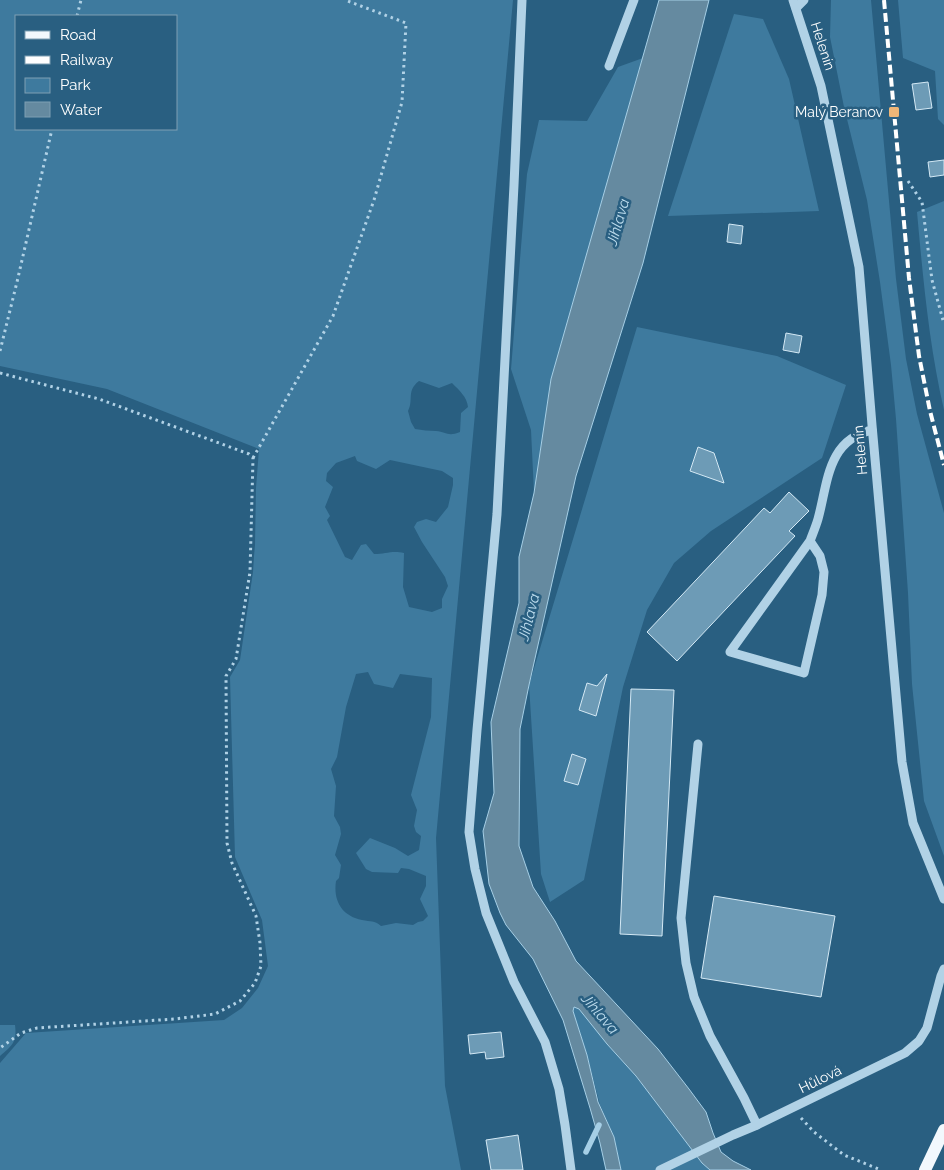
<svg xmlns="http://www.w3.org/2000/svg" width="944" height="1170" font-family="Raleway,sans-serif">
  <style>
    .green { fill: #3e7a9e; fill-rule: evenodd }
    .water { fill: #658aa0; stroke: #a6cfe6 }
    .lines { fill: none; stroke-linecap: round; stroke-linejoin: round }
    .stream { stroke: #a6cfe6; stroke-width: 5.5 }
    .building { fill: #6d9bb6; stroke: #d4e9f5 }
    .path { stroke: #b1d2e6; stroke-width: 3; stroke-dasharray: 2.5 4; stroke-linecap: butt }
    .minor { stroke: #b1d2e6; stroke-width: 9 }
    .major { stroke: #f2f8fd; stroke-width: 12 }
    .rail { stroke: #fff; stroke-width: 4; stroke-dasharray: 9 4; stroke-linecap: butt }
    .poi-dot { fill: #edb678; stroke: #295f81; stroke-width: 2 }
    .labels { text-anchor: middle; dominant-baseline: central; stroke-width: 5; stroke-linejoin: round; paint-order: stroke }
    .street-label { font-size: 14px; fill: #fff; stroke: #295f81 }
    .poi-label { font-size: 14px; fill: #fff; stroke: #295f81; text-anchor: end }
    .water-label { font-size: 15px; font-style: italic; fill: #bddced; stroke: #295f81 }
  </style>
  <rect width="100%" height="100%" fill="#295f81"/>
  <g class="green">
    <path d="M 0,0 L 513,0 L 436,838 L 445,1086 L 461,1170 L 0,1170 L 0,1063 L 26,1033 L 224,1020 L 242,1008 L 258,988 L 268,966 L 262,920 L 235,857 L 230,677 L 240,660 L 253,572 L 254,556 L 255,545 L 256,488 L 259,449 L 107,389 L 0,366 ZM 16,16 L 176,16 L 176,129 L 16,129 ZM 419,381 L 439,388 L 452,383 C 459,390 467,397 468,407 L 461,413 L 460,432 C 448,437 446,432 436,431 C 429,431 422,430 415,429 L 411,422 L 408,411 C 414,399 406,391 419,381 ZM 355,456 L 357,461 L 376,469 L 390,460 L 442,471 L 453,478 L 453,485 L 448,507 L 436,522 L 426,519 L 417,522 L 414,527 L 422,542 L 445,577 L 448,586 L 442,599 L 442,608 L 432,612 L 409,607 L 403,587 L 404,553 C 392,550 386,554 374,554 L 366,544 L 361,545 L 352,560 L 345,557 L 327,520 L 330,516 L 325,507 L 333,487 L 326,481 L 327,473 L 336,463 ZM 368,672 L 374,684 L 393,688 L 400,674 L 432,678 L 431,717 L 411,795 L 417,810 L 414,826 L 416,832 L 421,836 L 419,850 L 408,856 L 395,848 L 370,838 L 356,853 L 366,869 L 372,872 L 398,873 L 401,868 L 409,869 L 426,876 L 426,886 L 420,899 L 428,916 L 423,921 L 418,922 L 413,925 L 396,923 L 381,926 C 374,920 371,922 362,920 C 342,916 333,901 336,881 L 339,878 L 341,865 L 335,855 L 341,834 L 340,827 L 334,816 L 336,786 L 331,769 L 337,757 L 346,707 L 356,674 Z"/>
    <path d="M 831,0 L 871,0 L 896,279 L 906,359 L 917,414 L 944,513 L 944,856 L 924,801 L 912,684 L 908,593 L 896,419 L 891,365 L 880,282 L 867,200 L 844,107 L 830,37 Z"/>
    <path d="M 898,0 L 944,0 L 944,125 L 938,119 L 935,71 L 903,58 Z"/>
    <path d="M 734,14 L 763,19 L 789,79 L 819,211 L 668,216 Z"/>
    <path d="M 643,58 L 551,379 L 534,493 L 531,430 L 511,369 L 527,174 L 539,120 L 587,121 L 618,67 Z"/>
    <path d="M 944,201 L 944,410 C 929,345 923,278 917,212 Z"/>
    <path d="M 637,327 L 777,356 L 846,385 L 822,458 L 711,531 L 674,563 L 647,610 L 623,687 L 584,880 L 550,902 L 541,874 L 529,685 Z"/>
    <path d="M 574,1006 L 579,1009 L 607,1044 L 636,1076 L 702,1163 L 710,1170 L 621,1170 L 614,1137 L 600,1105 L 587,1055 L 573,1011 Z"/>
    <path d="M 0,1025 L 15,1025 C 17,1042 13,1045 0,1056 Z"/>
  </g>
  <path class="water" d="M 659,0 L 709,0 L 643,263 L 576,476 L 529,685 L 520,729 L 519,846 L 533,887 L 555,921 L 576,961 L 658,1049 L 689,1089 L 706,1112 L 713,1133 L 721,1152 L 733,1161 L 751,1170 L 710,1170 L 702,1163 L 636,1076 L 607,1044 L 579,1009 L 574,1007 L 573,1011 L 587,1055 L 598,1102 L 614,1137 L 621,1170 L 606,1170 L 600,1143 L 590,1108 L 563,1020 L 533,959 L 506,925 L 500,913 L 489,884 L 483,831 L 494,793 L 491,722 L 519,603 L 519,557 L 534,493 L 551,379 Z"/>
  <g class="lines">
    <path class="stream" d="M 586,1152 L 599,1125"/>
  </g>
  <g class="building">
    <path d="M 928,82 L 932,108 L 916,110 L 912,84 Z"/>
    <path d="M 944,160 L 944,175 L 930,177 L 928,162 Z"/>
    <path d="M 729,224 L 743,226 L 741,244 L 727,242 Z"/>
    <path d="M 786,333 L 802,336 L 799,353 L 783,350 Z"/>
    <path d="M 698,447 L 714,453 L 724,483 L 690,471 Z"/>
    <path d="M 789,492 L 809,511 L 789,531 L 795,536 L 677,661 L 647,632 L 764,508 L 770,513 Z"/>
    <path d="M 607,674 L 596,716 L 579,710 L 587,683 L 597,686 Z"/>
    <path d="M 631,689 L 674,690 L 662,936 L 620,934 Z"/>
    <path d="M 572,754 L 586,759 L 578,785 L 564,781 Z"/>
    <path d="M 714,896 L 835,916 L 821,997 L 701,978 Z"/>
    <path d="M 501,1032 L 504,1057 L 486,1059 L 485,1052 L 470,1054 L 468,1035 Z"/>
    <path d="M 518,1135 L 523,1170 L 491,1170 L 486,1140 Z"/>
  </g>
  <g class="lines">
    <g class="path">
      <path d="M 77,16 L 81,0"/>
      <path d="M 908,181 L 922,202 L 932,280 L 944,324"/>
      <path d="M 0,351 L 17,282 L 52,129"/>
      <path d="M 0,373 L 99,399 L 249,454 L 253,458 L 250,572 L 236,659 L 226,676 L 227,843 L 232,863 L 256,916 L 260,943 L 261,966 L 255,983 L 240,1001 L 215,1014 L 175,1019 L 37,1028 L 21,1033 L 0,1048"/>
      <path d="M 253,458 L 333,316 L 374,200 L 402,102 L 406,23 L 345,0"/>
      <path d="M 801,1118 L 814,1132 L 844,1155 L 881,1170"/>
    </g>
    <g class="minor">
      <path d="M 522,0 L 514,185 L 497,514 L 477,730 L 469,832 L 475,869 L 486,913 L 514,982 L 545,1042 L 559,1089 L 565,1125 L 571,1170"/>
      <path d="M 793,0 L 821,86 L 859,267 L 872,425 L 902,762 L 913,823 L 944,899"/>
      <path d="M 796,8 L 804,0"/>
      <path d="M 609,66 L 634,0"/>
      <path d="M 810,541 L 820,556 L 824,572 L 822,595 L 804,673 L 730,652 L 810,541 C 813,533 816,526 818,519 C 828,483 827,440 872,430"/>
      <path d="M 698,744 L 681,918 L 686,963 L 694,997 L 710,1036 L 744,1098 L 757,1125"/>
      <path d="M 660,1170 L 733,1135 L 757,1125 L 905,1053 L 919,1041 L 927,1028 L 941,976 L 944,969"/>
    </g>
    <path class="major" d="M 925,1170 L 944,1130"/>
    <path class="rail" d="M 884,0 L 909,278 L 919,356 L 930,411 L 944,465"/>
  </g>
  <rect class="poi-dot" x="888" y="106" width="12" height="12" rx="2.5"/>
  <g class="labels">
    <g class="street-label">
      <text transform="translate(823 46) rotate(72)">Helenín</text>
      <text transform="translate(860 450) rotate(-95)">Helenín</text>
      <text transform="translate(820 1079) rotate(-26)">Hůlová</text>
    </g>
    <g class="poi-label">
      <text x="883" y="112">Malý Beranov</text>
    </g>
    <g class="water-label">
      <text transform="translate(618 222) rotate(-74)">Jihlava</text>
      <text transform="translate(529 617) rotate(-76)">Jihlava</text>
      <text transform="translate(600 1014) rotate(49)">Jihlava</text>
    </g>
  </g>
  <rect x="15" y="15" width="162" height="115" fill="#295f81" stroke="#7f9fb3"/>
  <rect x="25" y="31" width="25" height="8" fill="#f2f8fd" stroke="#7f9fb3"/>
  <text x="60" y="40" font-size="15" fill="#ffffff">Road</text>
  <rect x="25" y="56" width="25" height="8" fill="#ffffff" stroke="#7f9fb3"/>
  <text x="60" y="65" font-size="15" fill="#ffffff">Railway</text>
  <rect x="25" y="78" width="25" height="15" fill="#3e7a9e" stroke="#7f9fb3"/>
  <text x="60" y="90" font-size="15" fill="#ffffff">Park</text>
  <rect x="25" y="102" width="25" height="15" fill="#658aa0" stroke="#7f9fb3"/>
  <text x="60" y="115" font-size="15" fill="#ffffff">Water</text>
</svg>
